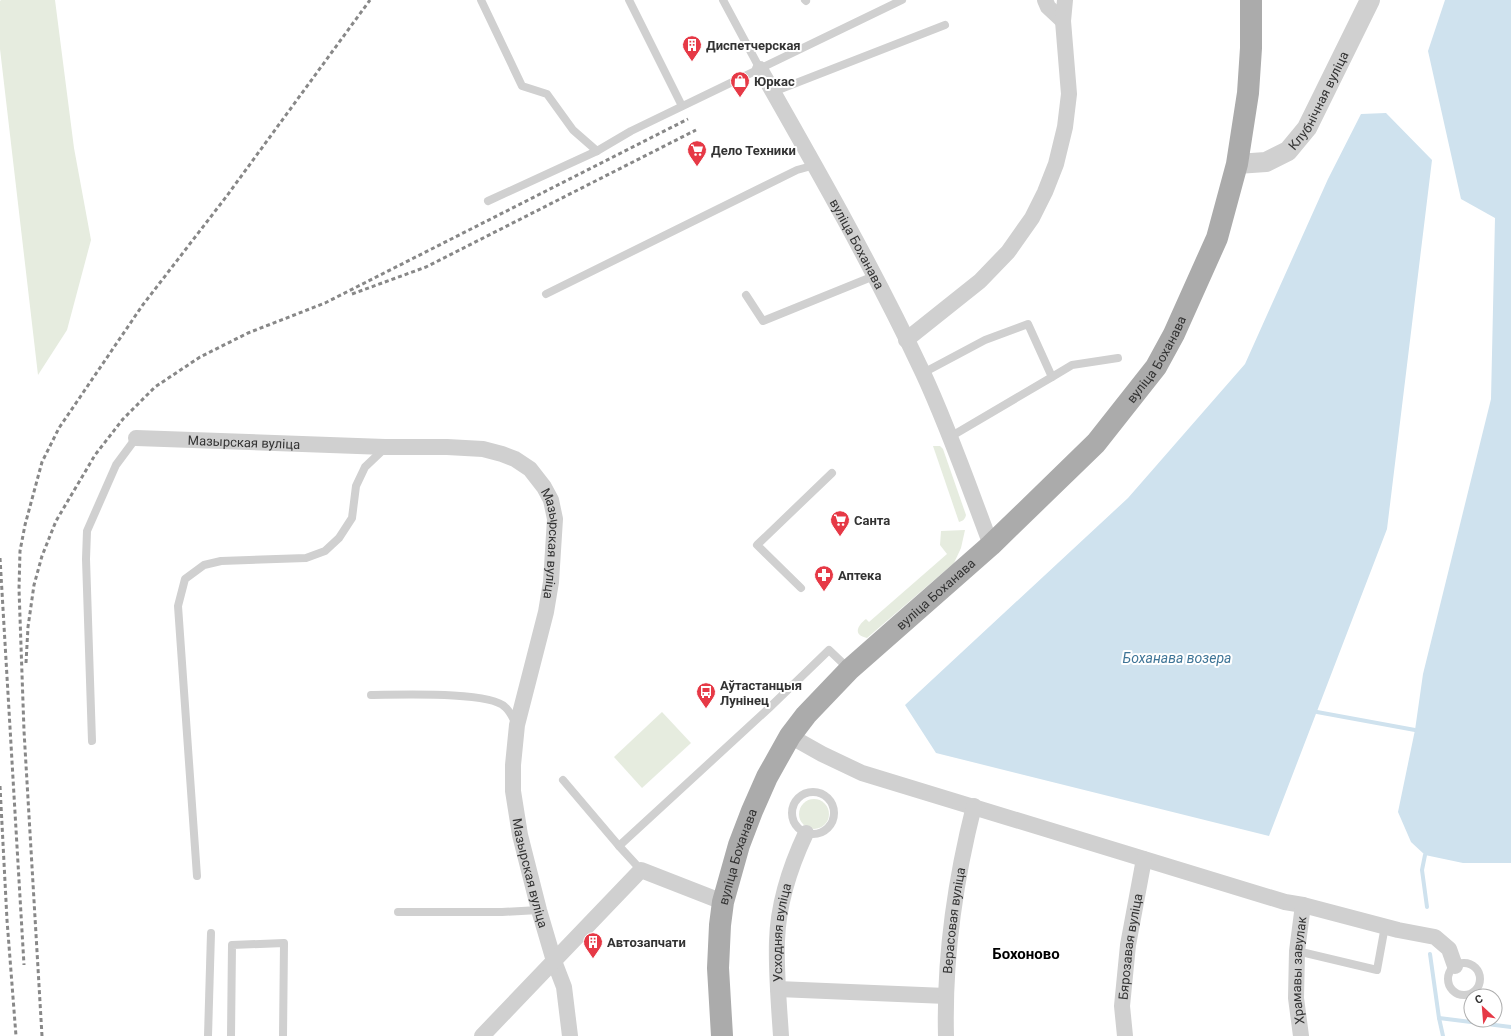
<svg xmlns="http://www.w3.org/2000/svg" width="1511" height="1036" font-family="Roboto,sans-serif">
  <style>
    .green { fill: #e6ecdf }
    .water { fill: #cfe2ee }
    .lines { fill: none; stroke-linecap: round; stroke-linejoin: round }
    .stream { stroke: #cfe2ee; stroke-width: 4 }
    .service { stroke: #d0d0d0; stroke-width: 8 }
    .minor { stroke: #d0d0d0; stroke-width: 16 }
    .tertiary { stroke: #d0d0d0; stroke-width: 20 }
    .primary { stroke: #ababab; stroke-width: 22 }
    .rail { stroke: #888; stroke-width: 3; stroke-dasharray: 4 3; stroke-linecap: butt }
    .labels { text-anchor: middle; dominant-baseline: central; stroke-width: 4; stroke-linejoin: round; paint-order: stroke }
    .poi-label { font-size: 13px; font-weight: bold; fill: #333; stroke: #fff; text-anchor: start }
    .street-label { font-size: 13px; fill: #333; stroke: #fff }
    .water-label { font-size: 14px; font-style: italic; fill: #3f7597; stroke: #fff }
    .quarter-label { font-size: 15px; font-weight: bold; fill: #000; stroke: #fff }
  </style>
  <rect width="100%" height="100%" fill="#fff"/>
  <g class="green">
    <path d="M 1,0 L 55,0 L 74,148 L 91,240 L 67,330 L 38,375 L 0,49 L 0,1 Z"/>
    <path d="M 933,446 L 940,446 L 943,449 L 966,515 C 965,519 963,521 959,522 Z"/>
    <path d="M 965,530 L 961,548 L 954,563 L 867,638 C 853,635 857,626 866,619 L 869,622 L 947,554 L 940,545 L 941,531 Z"/>
    <path d="M 662,712 L 691,743 L 642,788 L 614,757 Z"/>
    <circle cx="814" cy="814" r="15"/>
  </g>
  <g class="water">
    <path d="M 1445,0 L 1511,0 L 1511,863 L 1463,863 L 1425,855 L 1411,842 L 1398,812 L 1415,730 L 1423,674 L 1491,399 L 1495,218 L 1461,199 L 1428,51 Z"/>
    <path d="M 1386,113 L 1432,160 L 1387,529 L 1269,836 L 936,753 L 905,705 L 1128,498 L 1245,364 L 1328,179 L 1361,114 Z"/>
  </g>
  <g class="lines">
    <g class="stream">
      <path d="M 1317,712 L 1415,730"/>
      <path d="M 1425,855 L 1422,870 L 1427,907"/>
      <path d="M 1430,954 L 1439,1018 L 1443,1036"/>
      <path d="M 1439,1018 L 1511,1027"/>
    </g>
    <g class="service">
      <path d="M 481,0 L 522,86 L 547,94 L 573,130 L 597,151"/>
      <path d="M 629,0 L 682,106"/>
      <path d="M 723,0 L 760,69"/>
      <path d="M 805,0 L 806,1"/>
      <path d="M 773,92 L 945,25"/>
      <path d="M 488,201 L 597,151 L 631,131 L 902,0"/>
      <path d="M 546,294 L 797,170 L 815,165"/>
      <path d="M 746,295 L 763,321 L 874,276"/>
      <path d="M 923,373 L 985,340 L 1028,324 L 1052,377 L 950,437"/>
      <path d="M 1052,377 L 1072,365 L 1118,358"/>
      <path d="M 801,588 L 757,545 L 832,473"/>
      <path d="M 371,695 C 396,695 490,691 505,707 C 510,711 513,719 517,725"/>
      <path d="M 92,741 L 86,559 L 87,531 L 116,465 L 136,438"/>
      <path d="M 563,780 L 619,846 L 641,870"/>
      <circle cx="813" cy="813" r="21"/>
      <path d="M 619,846 L 768,709 L 829,650 L 849,669"/>
      <path d="M 197,876 L 178,606 L 185,579 L 204,565 L 221,561 L 306,558 L 325,551 L 339,538 L 352,518 L 356,486 L 365,467 L 385,448"/>
      <path d="M 398,912 L 502,912 L 539,910"/>
      <path d="M 1297,951 L 1377,970 L 1385,926"/>
      <circle cx="1464" cy="979" r="16"/>
      <path d="M 208,1036 L 211,933"/>
      <path d="M 231,1036 L 232,945 L 284,943 L 283,1036"/>
    </g>
    <g class="minor">
      <path d="M 1045,0 L 1048,7 L 1063,21"/>
      <path id="s1" d="M 760,69 C 817,169 874,269 923,373 C 949,429 969,487 991,545"/>
      <path d="M 906,340 L 980,281 L 1008,252 L 1032,218 L 1045,192 L 1056,164 L 1065,127 L 1069,94 L 1063,21 L 1065,0"/>
      <path id="s2" d="M 136,438 L 385,447 L 447,447 L 483,449 L 502,454 L 515,459 L 530,469 L 544,487 L 551,500 L 555,519 L 551,582 L 546,612 L 517,725 L 513,765 L 513,791 L 520,835 L 539,910 L 554,961 L 564,987 L 570,1036"/>
      <path d="M 790,736 L 822,754 L 862,773 L 1285,902 L 1303,905 L 1398,930 L 1435,937 L 1449,949 L 1455,966"/>
      <path d="M 778,989 L 946,996"/>
      <path d="M 482,1036 L 641,870 L 723,902"/>
      <path id="s3" d="M 781,1036 C 779,1005 776,973 777,941 C 778,904 790,867 806,833"/>
      <path id="s4" d="M 946,1036 C 944,958 955,881 974,806"/>
      <path id="s5" d="M 1125,1036 L 1122,1006 L 1128,945 L 1144,859"/>
      <path id="s6" d="M 1301,1036 L 1296,998 L 1297,951 L 1303,905"/>
    </g>
    <path class="tertiary" id="s7" d="M 1237,164 L 1266,162 L 1288,151 L 1307,128 L 1370,0"/>
    <path class="primary" id="s8" d="M 722,1036 L 718,968 L 720,925 L 723,902 L 739,845 L 752,811 L 767,777 L 790,736 L 806,715 L 850,669 L 991,545 L 1096,443 L 1156,367 L 1174,334 L 1217,238 L 1237,164 L 1248,93 L 1251,48 L 1251,0"/>
    <g class="rail">
      <path d="M 352,294 L 426,267 L 696,130"/>
      <path d="M 0,558 L 24,965"/>
      <path d="M 26,663 L 28,627 L 34,585 L 42,556 L 56,521 L 95,455 L 123,419 L 155,387 L 200,357 L 248,333 L 325,303 L 688,119"/>
      <path d="M 0,786 L 7,920 L 16,1036"/>
      <path d="M 42,1036 L 24,731 L 19,589 L 20,551 L 25,525 L 42,462 L 59,428 L 142,306 L 226,197 L 370,0"/>
    </g>
  </g>
  <defs>
    <symbol id="building-pin" viewBox="-11 -11 22 30"><path d="M0 17L-7.5 6A9.5 9.5 0 1 1 7.5 6Z" fill="#e63946" stroke="#fff"/><path d="M-4-6H4V6H1V3H-1V6H-4ZM-2.5-4.3h1.7v1.8h-1.7ZM.8-4.3h1.7v1.8H.8ZM-2.5-1h1.7V.8h-1.7ZM.8-1h1.7V.8H.8Z" fill="#fff"/></symbol>
    <symbol id="shop-pin" viewBox="-11 -11 22 30"><path d="M0 17L-7.5 6A9.5 9.5 0 1 1 7.5 6Z" fill="#e63946" stroke="#fff"/><path d="M-5-2.5h2.3a2.7 3.5 0 0 1 5.4 0H5L5.5 6h-11ZM-1.5-2.5h3a1.5 2.3 0 0 0-3 0Z" fill="#fff"/></symbol>
    <symbol id="supermarket-pin" viewBox="-11 -11 22 30"><path d="M0 17L-7.5 6A9.5 9.5 0 1 1 7.5 6Z" fill="#e63946" stroke="#fff"/><path d="M-6-5.5h2.5l.6 2H6L4.5 2H-2.5L-4.4-4H-6ZM-1.5 3.2a1.3 1.3 0 1 0 .1 0ZM3 3.2a1.3 1.3 0 1 0 .1 0Z" fill="#fff"/></symbol>
    <symbol id="pharmacy-pin" viewBox="-11 -11 22 30"><path d="M0 17L-7.5 6A9.5 9.5 0 1 1 7.5 6Z" fill="#e63946" stroke="#fff"/><path d="M-2-6h4v4h4v4h-4v4h-4v-4h-4v-4h4Z" fill="#fff"/></symbol>
    <symbol id="bus-pin" viewBox="-11 -11 22 30"><path d="M0 17L-7.5 6A9.5 9.5 0 1 1 7.5 6Z" fill="#e63946" stroke="#fff"/><path d="M-5-6H5V4H4V6H2V4H-2V6H-4V4H-5ZM-3.5-4V0h7V-4ZM-3.5 1.2v1.5H-2V1.2ZM2 1.2v1.5H3.5V1.2Z" fill="#fff"/></symbol>
  </defs>
  <g fill-rule="evenodd">
    <use href="#building-pin" x="681" y="34" width="22" height="30"/>
    <use href="#shop-pin" x="729" y="70" width="22" height="30"/>
    <use href="#supermarket-pin" x="686" y="139" width="22" height="30"/>
    <use href="#supermarket-pin" x="829" y="509" width="22" height="30"/>
    <use href="#pharmacy-pin" x="813" y="564" width="22" height="30"/>
    <use href="#bus-pin" x="695" y="681" width="22" height="30"/>
    <use href="#building-pin" x="582" y="931" width="22" height="30"/>
  </g>
  <g class="labels">
    <g class="poi-label">
      <text x="706" y="45">Диспетчерская</text>
      <text x="754" y="81">Юркас</text>
      <text x="711" y="150">Дело Техники</text>
      <text x="854" y="520">Санта</text>
      <text x="838" y="575">Аптека</text>
      <text x="720" y="685">Аўтастанцыя<tspan x="720" dy="15">Лунінец</tspan></text>
      <text x="607" y="942">Автозапчати</text>
    </g>
    <g class="street-label">
      <text stroke="none"><textPath href="#s7" startOffset="113">Клубнічная вуліца</textPath></text>
      <text stroke="none"><textPath href="#s1" startOffset="200">вуліца Боханава</textPath></text>
      <text stroke="none"><textPath href="#s8" startOffset="842">вуліца Боханава</textPath></text>
      <text stroke="none"><textPath href="#s2" startOffset="108">Мазырская вуліца</textPath></text>
      <text stroke="none"><textPath href="#s2" startOffset="480">Мазырская вуліца</textPath></text>
      <text stroke="none"><textPath href="#s8" startOffset="518">вуліца Боханава</textPath></text>
      <text stroke="none"><textPath href="#s8" startOffset="182">вуліца Боханава</textPath></text>
      <text stroke="none"><textPath href="#s2" startOffset="816">Мазырская вуліца</textPath></text>
      <text stroke="none"><textPath href="#s4" startOffset="116">Верасовая вуліца</textPath></text>
      <text stroke="none"><textPath href="#s3" startOffset="104">Усходняя вуліца</textPath></text>
      <text stroke="none"><textPath href="#s5" startOffset="90">Бярозавая вуліца</textPath></text>
      <text stroke="none"><textPath href="#s6" startOffset="66">Храмавы завулак</textPath></text>
    </g>
    <g class="water-label">
      <text x="1177" y="658">Боханава возера</text>
    </g>
    <g class="quarter-label">
      <text x="1026" y="954">Бохоново</text>
    </g>
  </g>
  <g transform="translate(1483 1008) rotate(334)"><circle r="19" fill="#ffffff" stroke="#adadad"/>
  <path d="M0-3L7 15L0 10L-7 15Z" fill="#e63946"/>
  <text y="-6" font-size="11" font-weight="bold" text-anchor="middle" fill="#333333">С</text>
  </g>
</svg>
